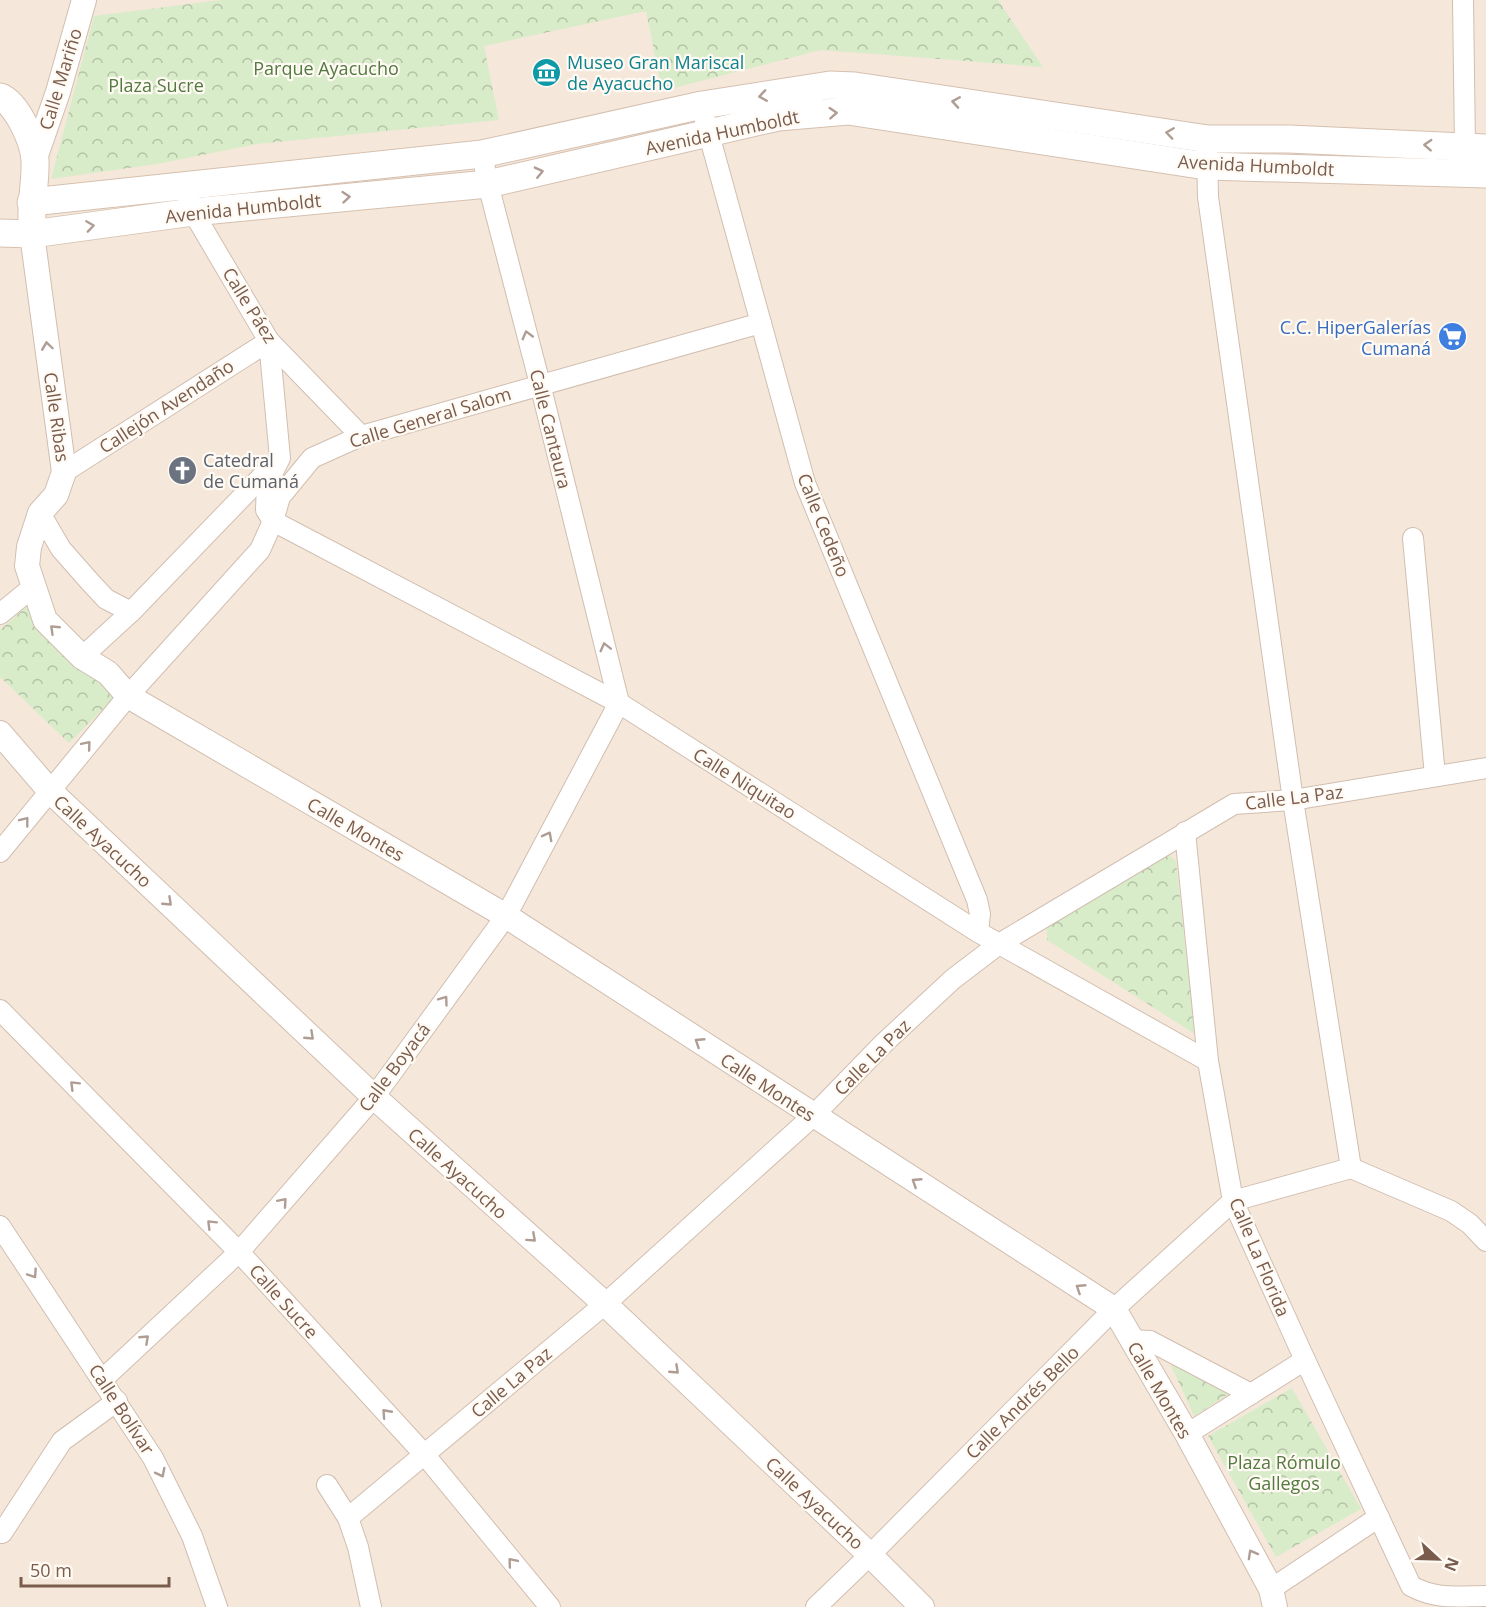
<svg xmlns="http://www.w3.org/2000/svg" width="1486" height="1607" font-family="'Open Sans',sans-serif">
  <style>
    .residential { fill: #f5e8da }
    .forest { fill: url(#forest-crowns) }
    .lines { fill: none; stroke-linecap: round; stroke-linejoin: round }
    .minor-casing { stroke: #d1beb0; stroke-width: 22 }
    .tertiary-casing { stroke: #d1beb0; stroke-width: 26 }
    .secondary-casing { stroke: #d6c0b0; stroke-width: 29 }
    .minor { stroke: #fff; stroke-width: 20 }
    .tertiary { stroke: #fff; stroke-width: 24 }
    .secondary { stroke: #fff; stroke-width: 27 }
    .oneway { stroke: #af9d94 }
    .labels { text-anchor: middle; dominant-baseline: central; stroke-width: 4.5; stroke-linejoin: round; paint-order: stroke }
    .culture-label { font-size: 18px; fill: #0d838f; stroke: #fffaf3; text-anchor: start }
    .park-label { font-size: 18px; fill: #537a41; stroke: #fffaf3 }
    .street-label { font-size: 18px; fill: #7a5c4d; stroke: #fffaf3 }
    .shop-label { font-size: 18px; fill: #366cbe; stroke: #fffaf3; text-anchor: end }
    .worship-label { font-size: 18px; fill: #5b616d; stroke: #fffaf3; text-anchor: start }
  </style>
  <defs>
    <pattern id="forest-crowns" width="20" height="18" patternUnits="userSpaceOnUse" patternTransform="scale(1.5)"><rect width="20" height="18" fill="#d8ecc9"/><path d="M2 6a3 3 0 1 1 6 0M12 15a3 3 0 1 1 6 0" fill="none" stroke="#b4c2a5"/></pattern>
  </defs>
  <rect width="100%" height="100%" fill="#fdf6ec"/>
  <rect class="residential" x="0" y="0" width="1486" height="1607"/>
  <g class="forest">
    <path d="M 221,0 L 998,0 L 1043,67 L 821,50 L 662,91 L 646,11 L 484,46 L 499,120 L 257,144 L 157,164 L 51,179 L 94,16 Z"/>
    <path d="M 33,601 L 124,688 L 69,743 L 0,677 L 0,630 Z"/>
    <path d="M 1168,854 L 1176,861 L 1195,1034 L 1047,940 L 1047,926 Z"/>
    <path d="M 1164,1350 L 1230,1393 L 1194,1416 Z"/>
    <path d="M 1292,1388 L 1361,1509 L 1276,1557 L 1208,1436 Z"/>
  </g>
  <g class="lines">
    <defs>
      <g id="minor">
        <path d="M 1463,0 L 1465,147"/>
        <path d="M 705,120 L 805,483 L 977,900 L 980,914 L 978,932"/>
        <path d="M 1207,153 L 1208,197 L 1293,800 L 1351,1168"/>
        <path d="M 189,200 L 193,212 L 269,341 L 361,436"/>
        <path d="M 64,472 L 269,341 L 280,458 L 267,484 L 266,510 L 273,521 L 619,703 L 978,932 L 1208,1061"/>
        <path d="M 40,513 L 61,549 L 91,583 L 106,599 L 131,612"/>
        <path d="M 1413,538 L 1435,776"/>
        <path d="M 0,614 L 33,587"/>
        <path d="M 82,657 L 131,612 L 272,466"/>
        <path d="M 1185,832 L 1208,1061 L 1233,1201 L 1305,1360 L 1411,1586 C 1437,1600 1457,1596 1486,1596"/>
        <path d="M 0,852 L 128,696 L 260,550 L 273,521 L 280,497 L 312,458 L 361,436 L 761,323"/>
        <path d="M 0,1010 L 239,1252 L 424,1454 L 550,1607"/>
        <path d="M 0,1226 L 153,1458 L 192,1536 L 217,1607"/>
        <path d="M 1131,1340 L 1150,1341 L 1251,1394"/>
        <path d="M 103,1379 L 239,1252 L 374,1097 L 506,916 L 619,703 L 540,384 L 488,184 L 482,154"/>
        <path d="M 1187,1434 L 1305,1360"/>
        <path d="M 327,1485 L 348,1518 L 358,1547 L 371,1607"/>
        <path d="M 348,1518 L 605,1304 L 813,1116 L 884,1043 L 953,979 L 999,944 L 1234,804 L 1293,800 L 1486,768"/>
        <path d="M 2,1533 L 62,1441 L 117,1401"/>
        <path d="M 1271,1589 L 1379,1517"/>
        <path d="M 816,1607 L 870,1555 L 1114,1309 L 1233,1201 L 1351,1168 L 1451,1211 L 1470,1224 L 1486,1241"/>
      </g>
      <g id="tertiary">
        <path d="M 35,158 L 58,92 L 84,0"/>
        <path d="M 32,234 L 64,472 L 56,495 L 40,513 L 29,547 L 27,566 L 45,620 L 82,657 L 108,673 L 128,696 L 506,916 L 1114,1309 L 1187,1434 L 1271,1589 L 1275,1607"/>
        <path d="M 0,733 L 49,790 L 374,1097 L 605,1304 L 870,1555 L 922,1607"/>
      </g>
      <g id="secondary">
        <path d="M 0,97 C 17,103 34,142 35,160 C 36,180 31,200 32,220"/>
        <path d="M 31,202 L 482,154 L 702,105 L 830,85 L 855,86 L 1208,139 L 1289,139 L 1486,148"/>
        <path d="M 0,233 L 32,234 L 193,212 L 488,184 L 778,117 L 848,111 L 1206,166 L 1486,174"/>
      </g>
    </defs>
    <use href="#minor" class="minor-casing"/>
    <use href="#tertiary" class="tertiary-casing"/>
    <use href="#secondary" class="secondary-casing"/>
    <use href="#minor" class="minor"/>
    <use href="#tertiary" class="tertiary"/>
    <use href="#secondary" class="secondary"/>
  </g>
  <defs><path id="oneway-chevron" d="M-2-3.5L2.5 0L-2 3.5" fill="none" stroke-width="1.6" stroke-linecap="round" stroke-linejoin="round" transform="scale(1.5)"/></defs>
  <g class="oneway">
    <use href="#oneway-chevron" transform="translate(763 96) rotate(171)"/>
    <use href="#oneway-chevron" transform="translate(956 102) rotate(-171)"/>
    <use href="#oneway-chevron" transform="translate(833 113) rotate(-4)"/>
    <use href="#oneway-chevron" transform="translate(1170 133) rotate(-172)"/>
    <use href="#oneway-chevron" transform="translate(1428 145) rotate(-177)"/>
    <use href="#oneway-chevron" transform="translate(539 172) rotate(-13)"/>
    <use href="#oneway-chevron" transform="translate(346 197) rotate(-5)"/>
    <use href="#oneway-chevron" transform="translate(90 226) rotate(-8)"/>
    <use href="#oneway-chevron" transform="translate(527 335) rotate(-105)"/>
    <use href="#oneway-chevron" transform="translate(47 346) rotate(-98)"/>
    <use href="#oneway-chevron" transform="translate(54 629) rotate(-136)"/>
    <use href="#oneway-chevron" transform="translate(605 647) rotate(-104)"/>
    <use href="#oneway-chevron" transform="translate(87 745) rotate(-50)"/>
    <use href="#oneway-chevron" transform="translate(25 821) rotate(-52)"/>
    <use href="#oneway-chevron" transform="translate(548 836) rotate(-62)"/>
    <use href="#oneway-chevron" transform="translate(168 902) rotate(43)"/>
    <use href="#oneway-chevron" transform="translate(444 1000) rotate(-54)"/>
    <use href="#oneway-chevron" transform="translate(310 1036) rotate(43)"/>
    <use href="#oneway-chevron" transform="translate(699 1042) rotate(-147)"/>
    <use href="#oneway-chevron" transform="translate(74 1085) rotate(-135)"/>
    <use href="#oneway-chevron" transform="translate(916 1182) rotate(-147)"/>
    <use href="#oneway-chevron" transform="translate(283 1202) rotate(-49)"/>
    <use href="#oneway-chevron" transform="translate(211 1224) rotate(-135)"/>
    <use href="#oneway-chevron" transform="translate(532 1238) rotate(42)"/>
    <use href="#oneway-chevron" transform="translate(33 1274) rotate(56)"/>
    <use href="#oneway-chevron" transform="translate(1080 1288) rotate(-147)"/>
    <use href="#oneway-chevron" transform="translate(145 1339) rotate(-43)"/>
    <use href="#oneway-chevron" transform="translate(675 1370) rotate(43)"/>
    <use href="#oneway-chevron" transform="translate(386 1413) rotate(-132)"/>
    <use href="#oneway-chevron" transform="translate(161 1473) rotate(63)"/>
    <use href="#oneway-chevron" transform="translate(1252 1554) rotate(-119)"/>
    <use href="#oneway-chevron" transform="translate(512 1562) rotate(-130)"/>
  </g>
  <defs>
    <symbol id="museum-disc" viewBox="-11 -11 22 22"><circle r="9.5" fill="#0f9aa8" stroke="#fffaf3"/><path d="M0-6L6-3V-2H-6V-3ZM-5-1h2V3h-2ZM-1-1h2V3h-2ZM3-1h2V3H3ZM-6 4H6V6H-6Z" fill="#fff"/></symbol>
    <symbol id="supermarket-disc" viewBox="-11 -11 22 22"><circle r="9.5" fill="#3f7fe0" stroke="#fffaf3"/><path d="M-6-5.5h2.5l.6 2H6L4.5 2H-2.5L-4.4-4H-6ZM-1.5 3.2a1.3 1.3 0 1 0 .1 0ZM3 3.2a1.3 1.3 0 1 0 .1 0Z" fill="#fff"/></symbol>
    <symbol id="church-disc" viewBox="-11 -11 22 22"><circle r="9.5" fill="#6b7280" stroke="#fffaf3"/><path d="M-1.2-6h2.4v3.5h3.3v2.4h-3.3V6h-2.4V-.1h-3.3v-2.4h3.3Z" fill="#fff"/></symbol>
  </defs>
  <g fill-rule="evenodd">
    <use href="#museum-disc" x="530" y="56" width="33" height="33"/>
    <use href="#supermarket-disc" x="1436" y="320" width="33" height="33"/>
    <use href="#church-disc" x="166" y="454" width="33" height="33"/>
  </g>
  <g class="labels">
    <g class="culture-label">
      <text x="567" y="62">Museo Gran Mariscal<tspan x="567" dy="21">de Ayacucho</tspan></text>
    </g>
    <g class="park-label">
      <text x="326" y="68">Parque Ayacucho</text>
      <text x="156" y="85">Plaza Sucre</text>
      <text x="1284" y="1462">Plaza Rómulo<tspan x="1284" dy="21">Gallegos</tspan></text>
    </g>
    <g class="street-label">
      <text transform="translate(60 79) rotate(-73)">Calle Mariño</text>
      <text transform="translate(722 132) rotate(-12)">Avenida Humboldt</text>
      <text transform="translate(1256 165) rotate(3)">Avenida Humboldt</text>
      <text transform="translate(243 208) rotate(-6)">Avenida Humboldt</text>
      <text transform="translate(250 305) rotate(58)">Calle Páez</text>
      <text transform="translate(166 406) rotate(-33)">Callejón Avendaño</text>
      <text transform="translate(57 417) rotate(82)">Calle Ribas</text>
      <text transform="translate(430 417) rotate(-17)">Calle General Salom</text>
      <text transform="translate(551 429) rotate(76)">Calle Cantaura</text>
      <text transform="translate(824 525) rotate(68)">Calle Cedeño</text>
      <text transform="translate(745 783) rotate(32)">Calle Niquitao</text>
      <text transform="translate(1294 797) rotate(-7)">Calle La Paz</text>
      <text transform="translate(356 829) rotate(30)">Calle Montes</text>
      <text transform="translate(103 841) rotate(43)">Calle Ayacucho</text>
      <text transform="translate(872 1057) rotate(-45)">Calle La Paz</text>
      <text transform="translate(394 1067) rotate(-53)">Calle Boyacá</text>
      <text transform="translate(768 1087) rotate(33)">Calle Montes</text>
      <text transform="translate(458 1173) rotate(42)">Calle Ayacucho</text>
      <text transform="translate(1260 1257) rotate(67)">Calle La Florida</text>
      <text transform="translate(284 1301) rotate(48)">Calle Sucre</text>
      <text transform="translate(511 1382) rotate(-40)">Calle La Paz</text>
      <text transform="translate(1160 1390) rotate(60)">Calle Montes</text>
      <text transform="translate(1022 1402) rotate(-45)">Calle Andrés Bello</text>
      <text transform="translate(122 1409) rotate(57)">Calle Bolívar</text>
      <text transform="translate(815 1503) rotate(43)">Calle Ayacucho</text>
    </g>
    <g class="shop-label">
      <text x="1431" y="327">C.C. HiperGalerías<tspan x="1431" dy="21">Cumaná</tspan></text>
    </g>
    <g class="worship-label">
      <text x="203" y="460">Catedral<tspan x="203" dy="21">de Cumaná</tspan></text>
    </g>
  </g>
  <g transform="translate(1438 1559) rotate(112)" stroke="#fffaf3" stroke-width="4.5" paint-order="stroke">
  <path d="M0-4.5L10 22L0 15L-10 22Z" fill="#7a5c4d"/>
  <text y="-9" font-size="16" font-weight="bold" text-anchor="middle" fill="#7a5c4d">N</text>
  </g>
  <path d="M21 1577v9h148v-9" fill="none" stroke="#7a5c4d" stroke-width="3"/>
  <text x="30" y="1577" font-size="18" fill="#7a5c4d" stroke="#fffaf3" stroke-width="4.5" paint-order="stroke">50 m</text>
</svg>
